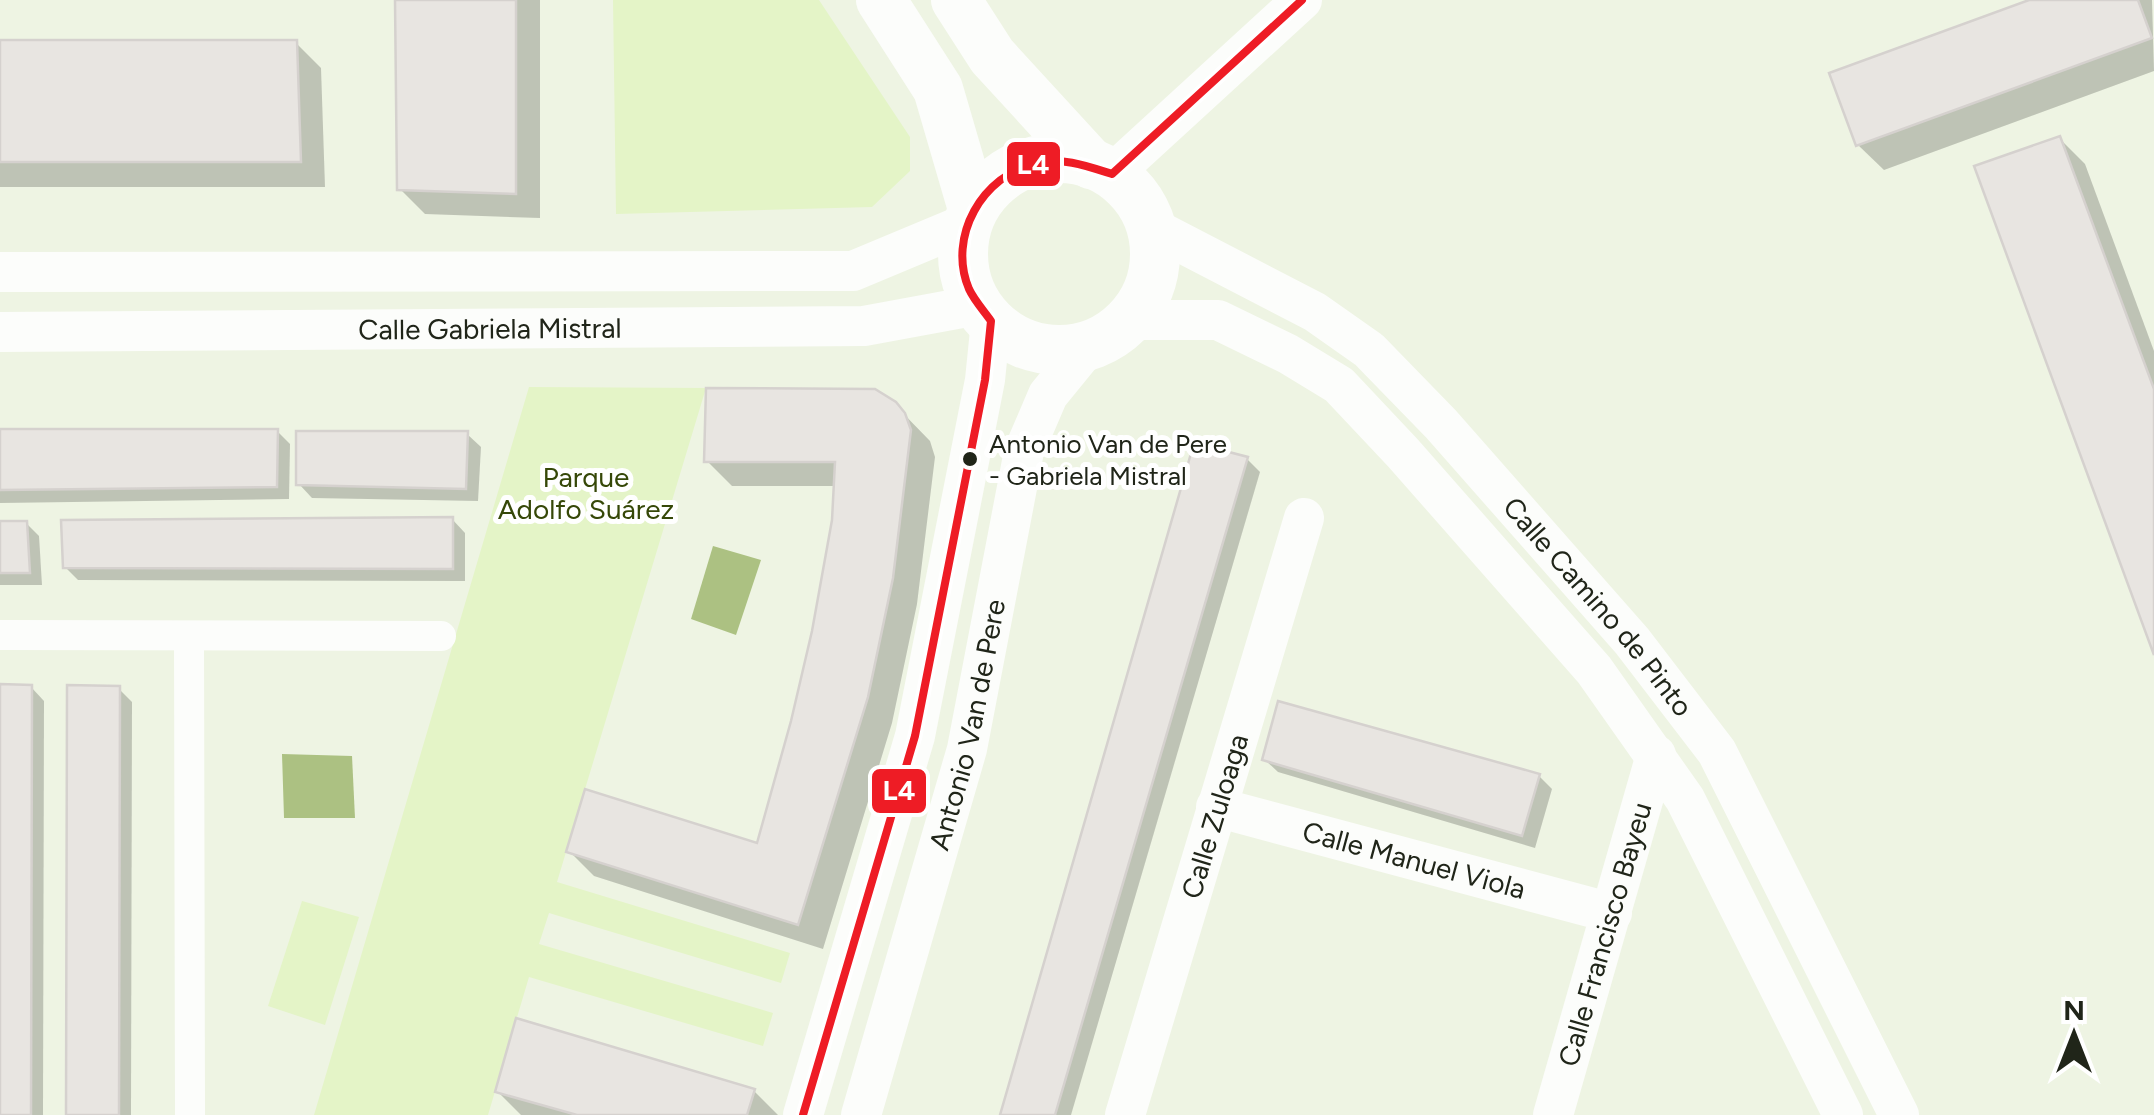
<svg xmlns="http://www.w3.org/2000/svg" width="2154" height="1115" font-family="Figtree,sans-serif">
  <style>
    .green { fill: #e4f4c7 }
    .water { fill: #acc182 }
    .shadow { fill: #0003 }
    .building { fill: #e8e5e1; stroke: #d5d1ce; stroke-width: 2.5 }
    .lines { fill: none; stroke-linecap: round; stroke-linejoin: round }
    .pedestrian { stroke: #fcfdfb; stroke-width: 30 }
    .minor { stroke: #fcfdfb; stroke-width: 40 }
    .tertiary { stroke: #fcfdfb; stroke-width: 50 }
    .bus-1-casing { stroke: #fff; stroke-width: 15 }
    .bus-1 { stroke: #ee1c25; stroke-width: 8 }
    .bus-dot { fill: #202519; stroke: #fff; stroke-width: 4 }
    .labels { text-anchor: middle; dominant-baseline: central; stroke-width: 10; stroke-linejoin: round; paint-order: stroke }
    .bus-label { font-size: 26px; fill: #202519; stroke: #fff; text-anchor: start }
    .street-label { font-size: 28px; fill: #202519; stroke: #fff }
    .park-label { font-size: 28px; fill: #364808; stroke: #fff }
    .line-badge { stroke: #fff; stroke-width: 4 }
    .badge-label { font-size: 28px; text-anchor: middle; font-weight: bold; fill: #fff }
  </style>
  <rect width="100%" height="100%" fill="#eef4e3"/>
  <g class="green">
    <path d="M 613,0 L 819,0 L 910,137 L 910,171 L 872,207 L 616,214 Z"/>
    <path d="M 529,387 L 706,388 L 557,882 L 790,953 L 781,983 L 549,913 L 539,944 L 773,1013 L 763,1046 L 529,977 L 488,1115 L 314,1115 Z"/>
    <path d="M 302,901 L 359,917 L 325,1025 L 268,1006 Z"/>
  </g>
  <g class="water">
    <path d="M 713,546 L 761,560 L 736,635 L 691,619 Z"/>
    <path d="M 282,754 L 352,756 L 355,818 L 284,818 Z"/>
  </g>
  <g class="shadow">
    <path d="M 398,0 L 540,0 L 540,218 L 425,214 L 400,189 Z"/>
    <path d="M 2036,0 L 2152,0 L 2154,71 L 1884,170 L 1858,145 Z"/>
    <path d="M 0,42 L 296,43 L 321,68 L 325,187 L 0,187 Z"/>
    <path d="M 2060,139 L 2085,164 L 2154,351 L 2154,648 Z"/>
    <path d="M 894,404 L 930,441 L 935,457 L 917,604 L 892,723 L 823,949 L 594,876 L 569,851 L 758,846 L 793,721 L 835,520 L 837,486 L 732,486 L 707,461 Z"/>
    <path d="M 0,431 L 277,431 L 290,444 L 289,499 L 0,503 Z"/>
    <path d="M 467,434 L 481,447 L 478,501 L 312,498 L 299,484 Z"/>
    <path d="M 1247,459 L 1260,472 L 1071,1115 L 1002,1115 Z"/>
    <path d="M 452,519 L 465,533 L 465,581 L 78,580 L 65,567 Z"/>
    <path d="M 0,523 L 26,523 L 39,536 L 42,585 L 0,585 Z"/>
    <path d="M 0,687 L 31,687 L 44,701 L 43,1115 L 0,1115 Z"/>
    <path d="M 119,689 L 132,702 L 131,1115 L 68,1115 Z"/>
    <path d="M 1264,759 L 1539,776 L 1552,789 L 1535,848 L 1278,772 Z"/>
    <path d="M 497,1091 L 754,1091 L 778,1115 L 521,1115 Z"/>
  </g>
  <g class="building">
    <path d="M 395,0 L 516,0 L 516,194 L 397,190 Z"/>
    <path d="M 2029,0 L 2138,0 L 2152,38 L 1856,146 L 1829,73 Z"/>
    <path d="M 0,40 L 297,40 L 301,162 L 0,162 Z"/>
    <path d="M 2060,136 L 2154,389 L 2154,655 L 1974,166 Z"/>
    <path d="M 706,388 L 875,389 L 896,402 L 905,413 L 911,430 L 893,578 L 868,697 L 798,925 L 566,852 L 585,789 L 757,843 L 791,721 L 812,631 L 832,520 L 835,462 L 704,462 Z"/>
    <path d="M 0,429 L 278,429 L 277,487 L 0,490 Z"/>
    <path d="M 296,431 L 468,431 L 466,489 L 296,485 Z"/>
    <path d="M 1194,443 L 1248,457 L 1055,1115 L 1000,1115 Z"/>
    <path d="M 453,517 L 453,569 L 63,568 L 61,520 Z"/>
    <path d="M 0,521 L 27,521 L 30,573 L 0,573 Z"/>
    <path d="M 0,684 L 32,685 L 31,1115 L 0,1115 Z"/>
    <path d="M 67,685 L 120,686 L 119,1115 L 66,1115 Z"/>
    <path d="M 1278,701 L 1540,774 L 1522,836 L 1262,760 Z"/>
    <path d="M 516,1018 L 755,1089 L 747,1115 L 577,1115 L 495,1092 Z"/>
  </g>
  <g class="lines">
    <g class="pedestrian">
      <path d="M 0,635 L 441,636"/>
      <path d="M 189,636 L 190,1115"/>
    </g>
    <g class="minor">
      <path d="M 1112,174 L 1302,0"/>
      <path id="s1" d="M 1151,227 L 1315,312 L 1369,350 L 1441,424 L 1632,641 L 1717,752 L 1899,1115"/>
      <path d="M 0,272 L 853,271 L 968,223"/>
      <path d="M 1128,320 L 1218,320 L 1288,354 L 1339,385 L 1403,453 L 1594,670 L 1685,799 L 1843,1115"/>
      <path id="s2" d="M 0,332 L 864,326 L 978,305"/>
      <path id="s3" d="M 1216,807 L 1612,913"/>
      <path d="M 803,1115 L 915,736 L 985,380 L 991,321"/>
      <path id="s4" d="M 861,1115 L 967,749 L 1024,451 L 1048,395 L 1088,346"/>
      <path id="s5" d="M 1125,1115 L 1304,518"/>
      <path id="s6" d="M 1553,1115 L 1656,755"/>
    </g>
    <g class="tertiary">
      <path d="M 881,0 L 938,89 L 973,209"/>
      <path d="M 956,0 L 992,56 L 1091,164"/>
      <circle cx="1059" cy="254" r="96"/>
    </g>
    <defs>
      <path id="bus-1" d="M 803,1115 L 915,736 L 985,380 L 991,321 C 984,311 974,300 969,289 C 947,237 982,175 1037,163 C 1063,157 1087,166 1112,174 L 1302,0"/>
    </defs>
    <use href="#bus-1" class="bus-1-casing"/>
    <use href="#bus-1" class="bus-1"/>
  </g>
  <circle class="bus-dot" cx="970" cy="459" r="9"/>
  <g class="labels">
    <g class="bus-label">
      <text x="989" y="444">Antonio Van de Pere<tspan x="989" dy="32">- Gabriela Mistral</tspan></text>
    </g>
    <g class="street-label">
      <text stroke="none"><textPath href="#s2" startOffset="490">Calle Gabriela Mistral</textPath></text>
      <text stroke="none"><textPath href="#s1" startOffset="595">Calle Camino de Pinto</textPath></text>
      <text stroke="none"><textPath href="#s4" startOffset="405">Antonio Van de Pere</textPath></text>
      <text stroke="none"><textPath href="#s5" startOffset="312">Calle Zuloaga</textPath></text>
      <text stroke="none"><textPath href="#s3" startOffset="205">Calle Manuel Viola</textPath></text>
      <text stroke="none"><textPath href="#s6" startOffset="188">Calle Francisco Bayeu</textPath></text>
    </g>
    <g class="park-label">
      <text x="586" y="477">Parque<tspan x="586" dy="32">Adolfo Suárez</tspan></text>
    </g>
  </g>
  <g class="line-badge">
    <rect x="1005" y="140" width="57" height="48" rx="10" fill="#ee1c25"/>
    <rect x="870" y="767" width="58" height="48" rx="10" fill="#ee1c25"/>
  </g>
  <g class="badge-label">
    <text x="1033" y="174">L4</text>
    <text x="899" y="800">L4</text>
  </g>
  <g transform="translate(2074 1035)" stroke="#ffffff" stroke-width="8" paint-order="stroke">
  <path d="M0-8L18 38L0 25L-18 38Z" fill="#202519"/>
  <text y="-15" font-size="28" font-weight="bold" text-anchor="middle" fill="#202519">N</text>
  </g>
</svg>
